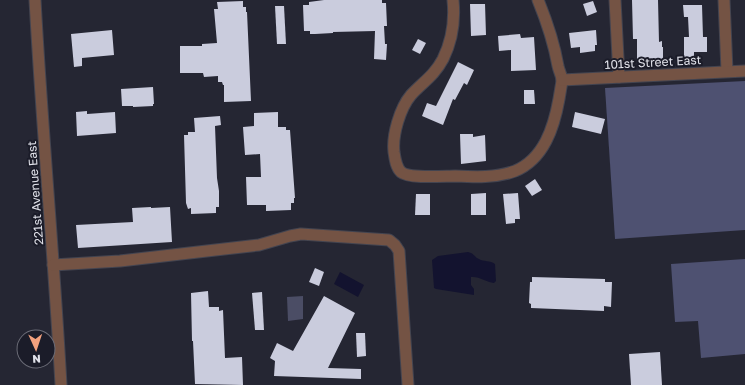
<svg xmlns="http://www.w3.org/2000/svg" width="745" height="385" font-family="'Golos Text',sans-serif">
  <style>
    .green { fill: #4b4d65 }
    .forest { fill: #4e5171 }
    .water { fill: #13132f }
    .building { fill: #caccdd }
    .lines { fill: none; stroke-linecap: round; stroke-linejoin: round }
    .minor-casing { stroke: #434450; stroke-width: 13 }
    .minor { stroke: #745344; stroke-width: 11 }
    .labels { text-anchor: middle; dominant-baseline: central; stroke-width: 4; stroke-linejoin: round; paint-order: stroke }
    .street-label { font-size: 12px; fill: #e1e2ea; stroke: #1b1c29 }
  </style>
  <rect width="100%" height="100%" fill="#252633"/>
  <path class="green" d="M 303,296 L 303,319 L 288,321 L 287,297 Z"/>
  <g class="forest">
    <path d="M 745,81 L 745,230 L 615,239 L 605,88 Z"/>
    <path d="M 745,259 L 745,354 L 701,358 L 698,321 L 675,322 L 671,264 Z"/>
  </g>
  <g class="water">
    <path d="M 468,252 C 474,253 474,257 479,259 C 484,262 490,260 495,264 L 496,281 L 494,283 C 486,282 479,276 471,277 L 471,285 L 474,289 L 474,295 L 436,289 L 434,288 L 432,260 L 438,256 Z"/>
    <path d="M 340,272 L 364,285 L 358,297 L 334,284 Z"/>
  </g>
  <g class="building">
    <path d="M 324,0 L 382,0 L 382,3 L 386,3 L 387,26 L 384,26 L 385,44 L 387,44 L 386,60 L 374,59 L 375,31 L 333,32 L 333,33 L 315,34 L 310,34 L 310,31 L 304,31 L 303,5 L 309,5 L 309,2 Z"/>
    <path d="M 632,0 L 658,0 L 659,42 L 662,41 L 662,47 L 663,47 L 663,62 L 637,62 L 637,39 L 633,39 Z"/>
    <path d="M 243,1 L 243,7 L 246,7 L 246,12 L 247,12 L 251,101 L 224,102 L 224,85 L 223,85 L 222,82 L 218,82 L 218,76 L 204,77 L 203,73 L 180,73 L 180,46 L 202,46 L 202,44 L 217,43 L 214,9 L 218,9 L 217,2 Z"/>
    <path d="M 593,1 L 597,12 L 587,16 L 583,4 Z"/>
    <path d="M 470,4 L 485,4 L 486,35 L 471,36 Z"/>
    <path d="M 683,5 L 702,5 L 703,37 L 707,37 L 707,52 L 694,52 L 694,57 L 684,57 L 684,37 L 689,37 L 688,17 L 684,17 Z"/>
    <path d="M 275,6 L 284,6 L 286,44 L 277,44 Z"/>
    <path d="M 112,30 L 114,55 L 82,58 L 82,66 L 74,67 L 71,34 Z"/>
    <path d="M 596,30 L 597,45 L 595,45 L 595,51 L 580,53 L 580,47 L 571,48 L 569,33 Z"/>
    <path d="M 520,34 L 521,38 L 534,37 L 536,70 L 511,71 L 511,50 L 499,51 L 498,36 Z"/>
    <path d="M 418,39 L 426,43 L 420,54 L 412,50 Z"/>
    <path d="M 458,62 L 474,70 L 467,85 L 464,83 L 455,100 L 453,99 L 443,125 L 422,116 L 427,103 L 436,106 Z"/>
    <path d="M 153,87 L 154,104 L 153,104 L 153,106 L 133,107 L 133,106 L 122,106 L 121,89 Z"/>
    <path d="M 524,90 L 534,90 L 535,104 L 524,104 Z"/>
    <path d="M 87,111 L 87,114 L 115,112 L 116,133 L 77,136 L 76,112 Z"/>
    <path d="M 278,112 L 278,127 L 286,127 L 286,130 L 290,130 L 295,198 L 294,198 L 294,203 L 291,203 L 291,210 L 266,211 L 266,205 L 247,205 L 246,177 L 261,177 L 260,154 L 245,155 L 243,127 L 254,126 L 254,113 Z"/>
    <path d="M 575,112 L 605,119 L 601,134 L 572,127 Z"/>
    <path d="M 220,116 L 221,125 L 215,126 L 217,178 L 219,191 L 219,207 L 216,207 L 216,213 L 191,214 L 191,208 L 188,209 L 186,203 L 184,135 L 188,135 L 188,132 L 195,132 L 194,118 Z"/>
    <path d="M 460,134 L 473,134 L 473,137 L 485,135 L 486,161 L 461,164 Z"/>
    <path d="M 535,179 L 542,190 L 532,196 L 525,186 Z"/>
    <path d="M 486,193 L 486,215 L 471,215 L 471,194 Z"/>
    <path d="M 518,193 L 520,219 L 515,219 L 515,223 L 506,224 L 503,194 Z"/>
    <path d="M 416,194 L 430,194 L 430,215 L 415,215 Z"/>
    <path d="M 151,207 L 151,208 L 170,207 L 172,242 L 78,248 L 76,225 L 133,222 L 132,208 Z"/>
    <path d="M 315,268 L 324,272 L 319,286 L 309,282 Z"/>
    <path d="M 532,277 L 605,279 L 605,282 L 612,282 L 611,307 L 604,306 L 604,311 L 531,308 L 531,304 L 529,303 L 530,282 L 532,282 Z"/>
    <path d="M 208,291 L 209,307 L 219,307 L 219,311 L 223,310 L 225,358 L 242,357 L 243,385 L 195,384 L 193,341 L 192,341 L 191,293 Z"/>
    <path d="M 262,292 L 264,330 L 255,330 L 252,293 Z"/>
    <path d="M 324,296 L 355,313 L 328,368 L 361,369 L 361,379 L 274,376 L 275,361 L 270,358 L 277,343 L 293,351 Z"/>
    <path d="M 356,333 L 365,333 L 366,356 L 357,357 Z"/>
    <path d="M 660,352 L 662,385 L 631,385 L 629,354 Z"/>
  </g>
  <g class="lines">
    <defs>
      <g id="minor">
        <path d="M 35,0 C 42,128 54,257 61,385"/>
        <path d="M 453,0 C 455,20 452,41 443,59 C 434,76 423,82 411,95 C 400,108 392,135 394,152 C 395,159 396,167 401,172 C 409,179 444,176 455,176 C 475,177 496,178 515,171 C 544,159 554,127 559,99 C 560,93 561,87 562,81 C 562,76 559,71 558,66 C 554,43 547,22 538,0"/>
        <path d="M 615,0 L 619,77"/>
        <path d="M 724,0 L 727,71"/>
        <path d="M 562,80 L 745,71"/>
        <path d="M 53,265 L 120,261 L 259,245 L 290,236 L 301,234 L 389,240 L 395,245 L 399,251 L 408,385"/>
      </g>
    </defs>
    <use href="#minor" class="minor-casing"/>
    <use href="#minor" class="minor"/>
  </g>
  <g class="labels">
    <g class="street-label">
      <text transform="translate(653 62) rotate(-3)">101st Street East</text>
      <text transform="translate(35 193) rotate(-94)">221st Avenue East</text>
    </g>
  </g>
  <g transform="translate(36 349) rotate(177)"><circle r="19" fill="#1b1c29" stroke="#6a6b76"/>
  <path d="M0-3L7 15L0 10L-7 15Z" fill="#f2a17e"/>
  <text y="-6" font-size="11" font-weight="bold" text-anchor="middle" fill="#e1e2ea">N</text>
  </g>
</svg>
